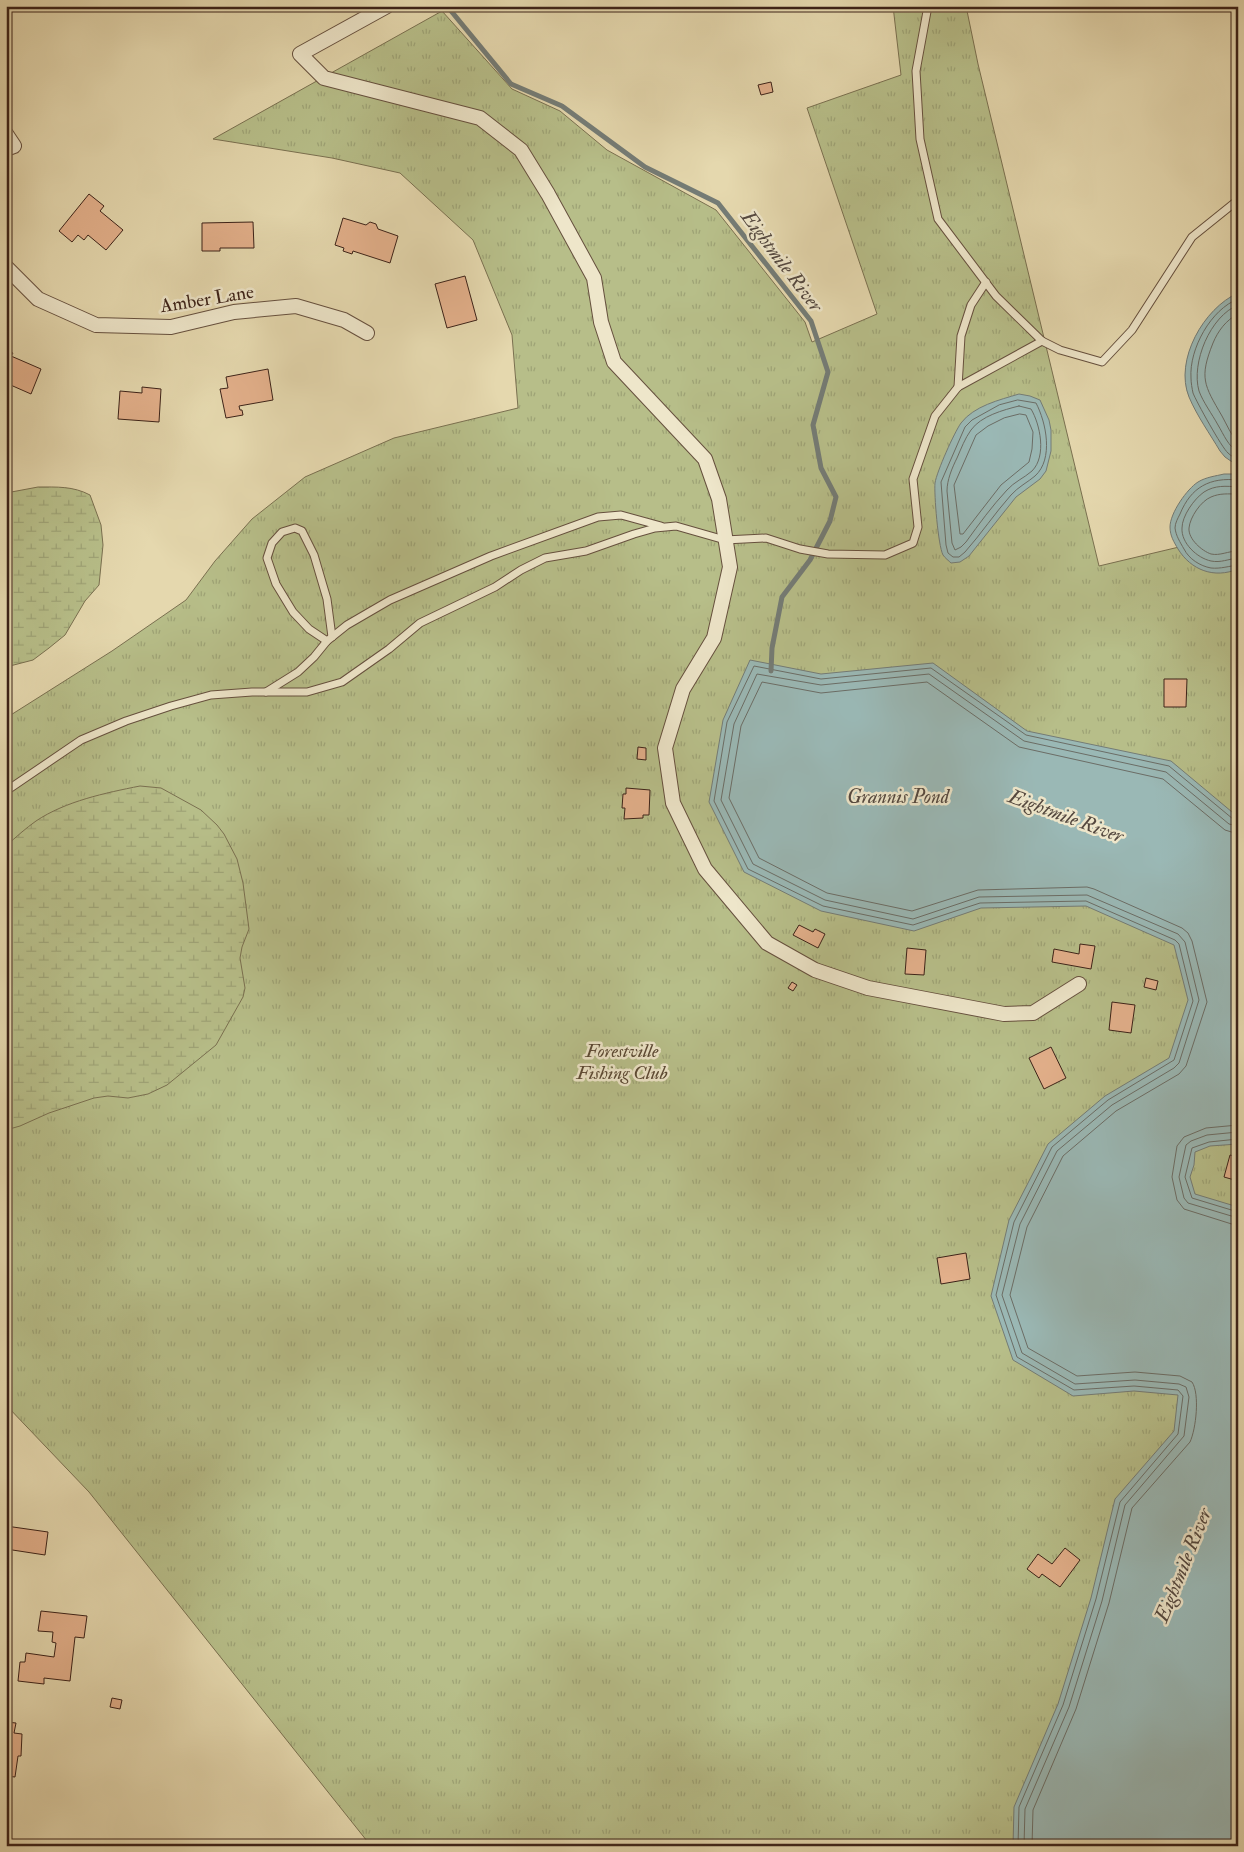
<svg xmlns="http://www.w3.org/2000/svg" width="1244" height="1852" font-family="'IM FELL Double Pica',serif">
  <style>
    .grass { fill: url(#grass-tufts); stroke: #7a7050 }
    .wetland { fill: url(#wetland-marsh); stroke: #7a7050 }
    .water { fill: #9ab8b5; stroke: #747c76 }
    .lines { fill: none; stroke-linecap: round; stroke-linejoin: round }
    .shore { stroke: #6b6d66; stroke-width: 1 }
    .stream { stroke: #747c76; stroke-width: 5 }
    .building { fill: #e3b08b; stroke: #3c2218 }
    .lane-casing { stroke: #66503e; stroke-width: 9 }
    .street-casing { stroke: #66503e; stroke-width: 16 }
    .lane { stroke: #eee6ca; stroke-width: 7 }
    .street { stroke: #eee6ca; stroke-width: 14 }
    .labels { text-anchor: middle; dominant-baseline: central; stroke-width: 5; stroke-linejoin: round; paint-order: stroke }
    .street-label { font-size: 19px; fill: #3c2218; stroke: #eee6ca }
    .park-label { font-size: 19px; font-style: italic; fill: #5b4934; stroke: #eee6ca }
    .water-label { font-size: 20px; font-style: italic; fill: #54483f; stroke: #eee6ca }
  </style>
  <defs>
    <pattern id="grass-tufts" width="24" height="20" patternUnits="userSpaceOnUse" patternTransform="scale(1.25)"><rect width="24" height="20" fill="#b7be89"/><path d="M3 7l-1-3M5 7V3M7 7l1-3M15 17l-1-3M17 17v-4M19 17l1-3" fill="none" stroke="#9ea376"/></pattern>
    <pattern id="wetland-marsh" width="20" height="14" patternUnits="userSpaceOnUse" patternTransform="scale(1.25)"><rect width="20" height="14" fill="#b7be89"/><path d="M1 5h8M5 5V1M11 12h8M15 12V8" fill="none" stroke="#9ea376"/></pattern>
  </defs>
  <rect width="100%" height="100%" fill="#e5d8ae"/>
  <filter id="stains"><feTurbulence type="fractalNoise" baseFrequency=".004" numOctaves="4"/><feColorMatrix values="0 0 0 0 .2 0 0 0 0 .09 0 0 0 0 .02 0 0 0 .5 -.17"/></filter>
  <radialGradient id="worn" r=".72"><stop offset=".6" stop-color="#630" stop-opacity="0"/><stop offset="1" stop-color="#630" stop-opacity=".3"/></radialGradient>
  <path class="grass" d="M 893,6 L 966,6 L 978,64 L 1099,566 L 1238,533 L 1238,1846 L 371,1846 L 89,1492 L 6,1405 L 6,718 L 112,651 L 186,600 L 215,561 L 252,519 L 305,477 L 394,438 L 518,408 L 512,335 L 473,240 L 400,173 L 332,158 L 213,139 L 442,11 L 512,89 L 560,111 L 607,150 L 716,210 L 805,322 L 812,342 L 877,314 L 807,108 L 901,75 Z"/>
  <g class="wetland">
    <path d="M 38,487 C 57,487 73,486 90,495 L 101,525 L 103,545 L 99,585 L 85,601 L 65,635 L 49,648 L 33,660 L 6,667 L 6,493 Z"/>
    <path d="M 140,786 L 161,788 L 201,810 L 217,825 L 224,834 L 237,859 L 243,883 L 249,929 L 242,947 L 240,958 L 245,988 L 243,997 L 216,1045 L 167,1085 L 148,1094 L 128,1098 L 108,1096 L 94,1098 L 49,1113 L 20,1126 L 6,1130 L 6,846 C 16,837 26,828 36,821 C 66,801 105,793 140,786 Z"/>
  </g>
  <g class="water">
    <path d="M 1238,293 L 1238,466 L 1225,457 L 1220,451 C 1210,434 1197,416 1189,397 C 1174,360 1204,308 1238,293 Z"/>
    <path d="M 1019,394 L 1030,396 L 1040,400 L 1049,420 L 1051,430 L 1051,451 L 1046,471 L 1040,479 L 1016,497 L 969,556 L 960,562 L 951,563 C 949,561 945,558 943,555 C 938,545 934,494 935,483 C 937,471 954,433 961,423 C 974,406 999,400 1019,394 Z"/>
    <path d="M 1224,474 L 1234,474 L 1238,476 L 1238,569 C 1214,579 1191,570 1178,549 C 1174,542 1170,536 1170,527 C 1170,513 1187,489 1198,482 C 1206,477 1216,476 1224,474 Z"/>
    <path d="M 750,660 L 821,674 L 933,663 L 1027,731 L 1171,761 L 1238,817 L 1238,1144 L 1210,1146 L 1195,1152 L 1194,1165 L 1190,1177 L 1195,1194 L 1238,1207 L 1238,1846 L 1013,1846 L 1014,1807 L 1058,1704 L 1091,1598 L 1115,1499 L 1174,1431 L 1178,1395 L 1134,1391 L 1073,1396 L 1013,1360 L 991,1296 L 1009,1220 L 1048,1144 L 1105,1096 L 1169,1058 L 1188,1000 L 1174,945 L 1086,906 L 981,908 L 914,931 L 821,911 L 744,872 L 709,802 L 723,720 Z"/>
  </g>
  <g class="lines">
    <g class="shore">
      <path d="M 1238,299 C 1211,309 1189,349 1191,378 C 1191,383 1192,388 1193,393 C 1196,401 1222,448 1228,453 C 1231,456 1235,458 1238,460"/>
      <path d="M 1238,305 C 1210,316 1191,363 1199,391 C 1203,402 1212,414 1218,425 C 1224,435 1228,446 1238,452"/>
      <path d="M 1238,314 C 1226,320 1218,331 1213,343 C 1199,378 1204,385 1222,416 C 1227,425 1231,435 1238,443"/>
      <path d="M 1018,400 L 1036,403 C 1046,422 1054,459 1035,476 C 1028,482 1018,487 1011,495 C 995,513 981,534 965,552 L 959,557 L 953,557 L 948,553 L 946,545 L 941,482 L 965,427 L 972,420 L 999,405 Z"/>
      <path d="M 1019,406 L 1031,409 C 1040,424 1047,456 1032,471 C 1024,478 1014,482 1007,490 C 992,506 979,524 966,542 L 961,547 L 955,550 L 952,543 L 947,491 C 947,480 952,468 957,458 C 961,449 965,438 971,430 C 981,416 1003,410 1019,406 Z"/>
      <path d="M 1020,414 L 1026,415 L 1033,432 L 1032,449 L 1029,462 L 1001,485 L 963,534 L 960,534 L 954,485 L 976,435 L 988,426 L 1004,418 Z"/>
      <path d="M 1238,480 C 1210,477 1191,487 1180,514 C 1178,518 1175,523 1175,528 C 1176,536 1180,542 1184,549 C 1189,559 1200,566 1211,568 C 1221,569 1229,566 1238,565"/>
      <path d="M 1238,487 C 1226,486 1215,485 1204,492 C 1194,499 1182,516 1182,528 C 1181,543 1197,558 1211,561 C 1221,563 1228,559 1238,558"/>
      <path d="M 1238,494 C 1228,494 1220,493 1211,497 C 1201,501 1190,517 1189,528 C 1188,539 1202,551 1211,554 C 1220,556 1228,551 1238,551"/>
      <path d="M 1238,1125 L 1206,1128 L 1184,1137 L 1177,1146 L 1172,1177 L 1177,1200 L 1184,1209 L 1238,1226"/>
      <path d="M 1238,1132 L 1207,1135 L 1191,1141 L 1186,1145 L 1179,1177 L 1184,1198 L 1188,1203 L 1238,1218"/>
      <path d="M 1238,1139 L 1209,1142 L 1192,1148 L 1185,1177 L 1192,1198 L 1238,1212"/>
      <path d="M 1018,1846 L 1019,1807 L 1063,1705 L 1096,1599 L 1120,1502 L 1178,1434 L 1183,1396 L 1178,1390 L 1134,1386 L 1074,1390 L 1017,1357 L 996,1295 L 1014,1222 L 1052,1147 L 1108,1100 L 1174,1060 L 1193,1001 L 1179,944 L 1175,940 L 1086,901 L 980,903 L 913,925 L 823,906 L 748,869 L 714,801 L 727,722 L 754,666 L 821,679 L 931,668 L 1026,735 L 1169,766 L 1233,819 L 1238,820"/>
      <path d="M 1024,1846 L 1025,1809 L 1069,1707 L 1102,1601 L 1125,1505 L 1184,1436 L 1189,1397 L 1186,1387 L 1179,1384 L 1135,1380 L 1075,1384 L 1022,1353 L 1002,1295 L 1020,1224 L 1057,1151 L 1112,1105 L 1174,1068 L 1179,1063 L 1199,1000 L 1185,942 L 1178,934 L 1087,895 L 979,897 L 913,919 L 825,900 L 753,864 L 721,800 L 734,724 L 757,674 L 821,685 L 929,674 L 1024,741 L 1166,772 L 1229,824 L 1238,826"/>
      <path d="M 1032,1846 L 1033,1810 L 1076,1709 L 1109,1603 L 1132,1508 L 1190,1442 C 1196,1429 1200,1394 1192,1382 L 1180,1376 L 1135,1372 L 1077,1376 L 1028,1348 L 1010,1295 L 1027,1227 L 1063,1156 L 1116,1111 L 1179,1074 L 1186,1066 L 1207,1002 L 1192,941 L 1188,933 L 1182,928 L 1094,889 L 1087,887 L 978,890 L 912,911 L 827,893 L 759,858 L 729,798 L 741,726 L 762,682 L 821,693 L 927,682 L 1019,747 L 1163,779 L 1225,830 L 1238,834"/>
    </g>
    <path class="stream" d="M 447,6 L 511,84 L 562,106 L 645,167 L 718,203 L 811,321 L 828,372 L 813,425 L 821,468 L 836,497 L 830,521 L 810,560 L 782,597 L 772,648 L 771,671"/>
  </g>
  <g class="building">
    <path d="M 771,82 L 773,92 L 761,95 L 758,85 Z"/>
    <path d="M 89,194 L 104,206 L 100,211 L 123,230 L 106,250 L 88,235 L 84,240 L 78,235 L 72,242 L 59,231 Z"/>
    <path d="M 343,218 L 366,225 L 370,222 L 376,224 L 378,229 L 398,236 L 390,263 L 353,251 L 352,254 L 343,251 L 344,248 L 335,245 Z"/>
    <path d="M 253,222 L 254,248 L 220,248 L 220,251 L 202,251 L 202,223 Z"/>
    <path d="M 465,276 L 477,320 L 447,328 L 435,284 Z"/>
    <path d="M 6,350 L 13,353 L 11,356 L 41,369 L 31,394 L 6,383 Z"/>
    <path d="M 268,369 L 273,400 L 239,406 L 240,410 L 242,410 L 243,415 L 226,418 L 220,389 L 228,388 L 226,377 Z"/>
    <path d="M 142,387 L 161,389 L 159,422 L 118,419 L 120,391 L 142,393 Z"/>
    <path d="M 1164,679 L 1187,679 L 1186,707 L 1164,707 Z"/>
    <path d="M 638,747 L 646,748 L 646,760 L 637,759 Z"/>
    <path d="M 626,788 L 650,790 L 649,815 L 643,815 L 643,818 L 624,819 L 625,808 L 622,808 L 623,794 L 626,794 Z"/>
    <path d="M 799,925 L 813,932 L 815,929 L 825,934 L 818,948 L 793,935 Z"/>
    <path d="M 1080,944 L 1095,946 L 1091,969 L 1052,962 L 1054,949 L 1079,954 Z"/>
    <path d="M 907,948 L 926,950 L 924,975 L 905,974 Z"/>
    <path d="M 1146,978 L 1158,981 L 1156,990 L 1144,987 Z"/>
    <path d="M 792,982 L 797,985 L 793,991 L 788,988 Z"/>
    <path d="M 1112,1002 L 1135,1005 L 1131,1033 L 1109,1030 Z"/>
    <path d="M 1051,1047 L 1066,1078 L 1044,1089 L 1029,1058 Z"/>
    <path d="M 1230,1155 L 1238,1157 L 1238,1181 L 1224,1177 Z"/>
    <path d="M 966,1253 L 970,1279 L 941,1284 L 937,1258 Z"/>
    <path d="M 6,1526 L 48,1532 L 45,1555 L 6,1549 Z"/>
    <path d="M 1065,1548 L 1080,1560 L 1060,1587 L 1042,1574 L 1039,1578 L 1027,1569 L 1038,1554 L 1052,1564 Z"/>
    <path d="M 41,1611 L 87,1616 L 84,1638 L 75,1637 L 70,1681 L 44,1678 L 44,1684 L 18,1681 L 20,1662 L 25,1662 L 26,1653 L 54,1657 L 56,1643 L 52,1642 L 53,1632 L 38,1631 Z"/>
    <path d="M 112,1698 L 122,1700 L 120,1709 L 110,1707 Z"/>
    <path d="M 6,1722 L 16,1723 L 14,1733 L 22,1734 L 21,1756 L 18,1756 L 15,1777 L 6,1776 Z"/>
  </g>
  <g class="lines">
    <defs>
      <g id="lane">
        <path d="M 928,6 L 916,71 L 920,139 L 938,219 L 996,296 L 1042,341 L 1060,350 L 1102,362 L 1132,330 L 1192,237 L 1238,200"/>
        <path d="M 958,387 L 961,336 L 971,305 L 986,282"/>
        <path d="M 327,641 L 309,629 L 293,612 L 276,584 L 267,558 L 272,543 L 282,532 L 295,528 L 302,531 L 314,555 L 327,599 L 332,637"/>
        <path d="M 266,692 L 298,672 L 314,657 L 327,641 L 347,625 L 390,600 L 491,556 L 598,517 L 621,515 L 661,526"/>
        <path d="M 6,791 L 81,740 L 126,721 L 171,706 L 211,695 L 252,692 L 307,692 L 342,682 L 389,649 L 420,623 L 495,587 L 521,570 L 545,558 L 586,551 L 634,534 L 655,528 L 676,526 L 725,540 L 766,538 L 800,549 L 828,554 L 885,555 L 913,543 L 918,527 L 913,479 L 935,416 L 958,387 L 1042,341"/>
      </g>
      <g id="street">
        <path d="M 387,6 L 300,54 L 324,78 L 480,118 L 521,150 L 548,194 L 594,278 L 601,322 L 614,362 L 705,459 L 719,499 L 730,567 L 714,638 L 683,689 L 665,748 L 673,803 L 705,869 L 767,943 L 815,970 L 868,988 L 1004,1014 L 1033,1013 L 1079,984"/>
        <path d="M 6,134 L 14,146 L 6,149"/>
        <path d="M 6,267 L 38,299 L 96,325 L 171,327 L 234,312 L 296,306 L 344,320 L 367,333"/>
      </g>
    </defs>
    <use href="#lane" class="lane-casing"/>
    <use href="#street" class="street-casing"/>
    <use href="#lane" class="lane"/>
    <use href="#street" class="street"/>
  </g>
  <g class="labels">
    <g class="street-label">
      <text transform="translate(207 299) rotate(-9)">Amber Lane</text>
    </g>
    <g class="park-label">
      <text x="622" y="1051">Forestville<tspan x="622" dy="22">Fishing Club</tspan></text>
    </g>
    <g class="water-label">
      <text transform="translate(782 261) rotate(53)">Eightmile River</text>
      <text x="898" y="796">Grannis Pond</text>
      <text transform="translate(1066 816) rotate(20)">Eightmile River</text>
      <text transform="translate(1183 1565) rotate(-68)">Eightmile River</text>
    </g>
  </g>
  <rect width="1244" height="1852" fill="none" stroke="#e5d8ae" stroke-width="25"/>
  <rect x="8" y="8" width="1229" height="1837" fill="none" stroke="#3c2218" stroke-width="2.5"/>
  <rect x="12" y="12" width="1219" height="1827" fill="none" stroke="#3c2218"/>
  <rect width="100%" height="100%" filter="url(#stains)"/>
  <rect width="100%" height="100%" fill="url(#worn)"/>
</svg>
